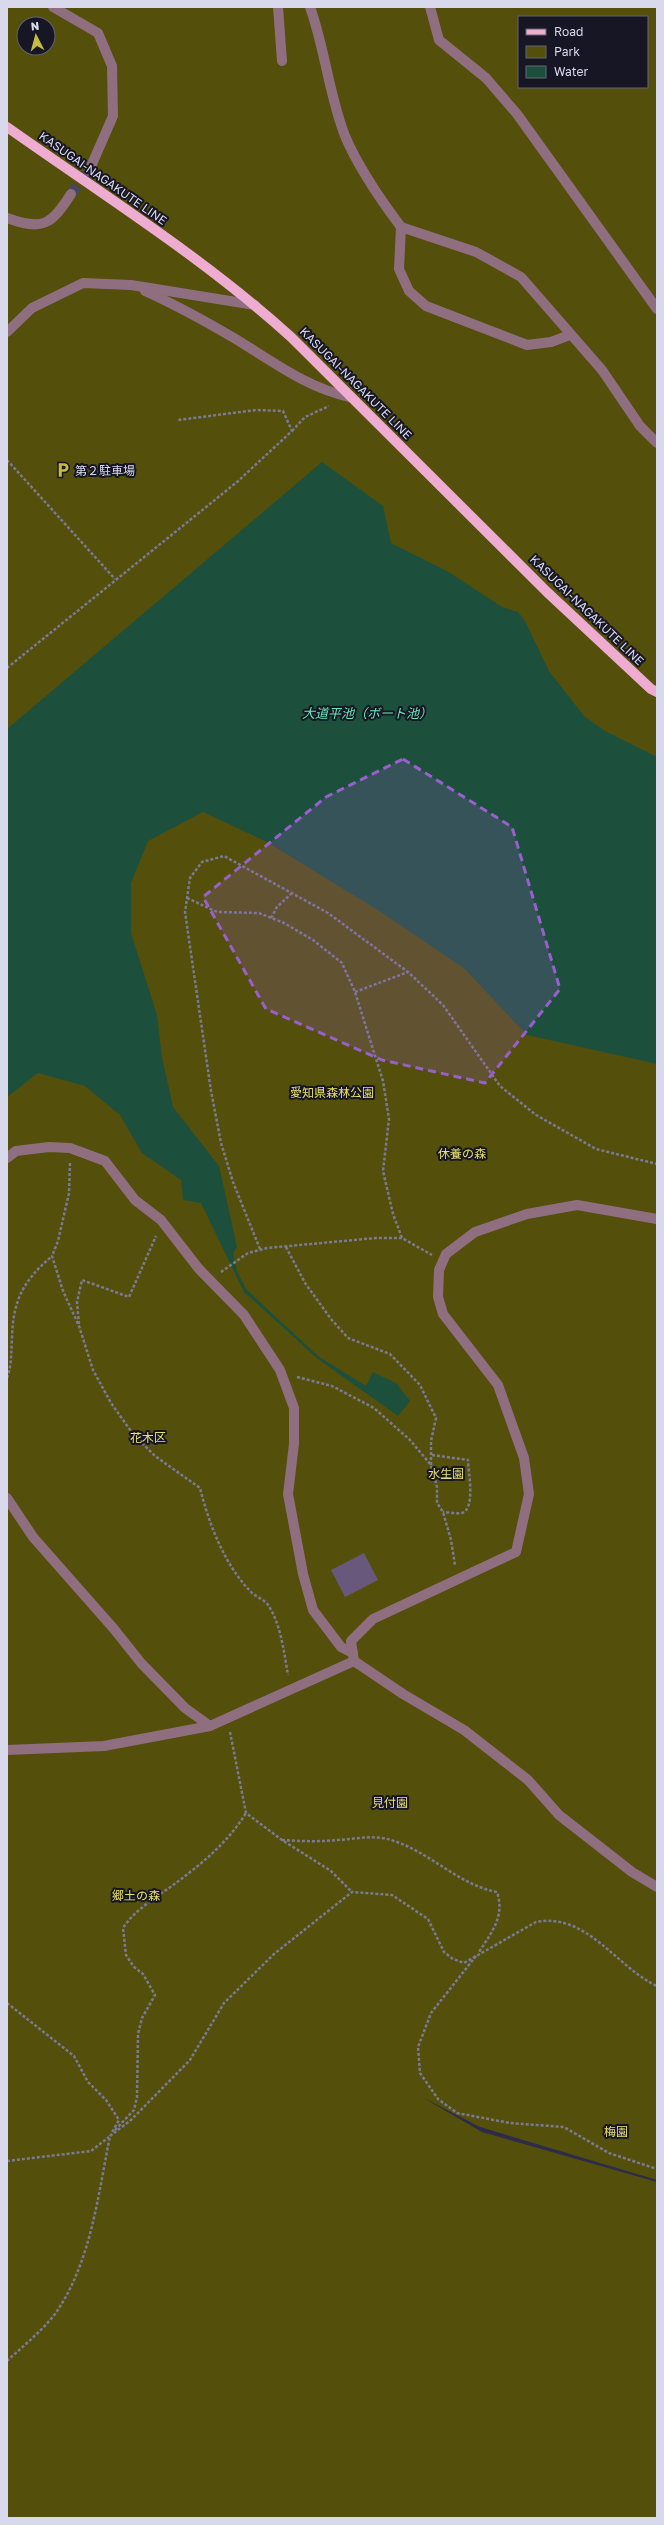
<svg xmlns="http://www.w3.org/2000/svg" width="664" height="2525" font-family="'Golos Text','Noto Sans JP',sans-serif">
  <style>
    .green { fill: #544f0b; fill-rule: evenodd }
    .water { fill: #1d503c }
    .building { fill: #68587b }
    .lines { fill: none; stroke-linecap: round; stroke-linejoin: round }
    .minor-tunnel { stroke: #474563; stroke-width: 10; stroke-dasharray: 10 5; stroke-linecap: butt }
    .path { stroke: #7b7a95; stroke-width: 2.5; stroke-dasharray: 3 2; stroke-linecap: butt }
    .minor { stroke: #8f6e80; stroke-width: 10 }
    .major { stroke: #eeacd1; stroke-width: 10 }
    .marked { fill: #9760cd; fill-opacity: 0.2; stroke: #9760cd; stroke-width: 3; stroke-dasharray: 8 5; stroke-linejoin: round }
    .labels { text-anchor: middle; dominant-baseline: central; stroke-width: 4; stroke-linejoin: round; paint-order: stroke }
    .street-label { font-size: 12px; fill: #d9d9ee; stroke: #161624 }
    .poi-label { font-size: 12px; fill: #d9d9ee; stroke: #161624; text-anchor: start }
    .park-label { font-size: 12px; fill: #eae06d; stroke: #161624 }
    .water-label { font-size: 13px; font-style: italic; fill: #67e8b5; stroke: #161624 }
  </style>
  <rect width="100%" height="100%" fill="#2d2b4b"/>
  <path class="green" d="M 7,7 L 657,7 L 657,2180 L 480,2127 L 422,2097 L 482,2132 L 657,2182 L 657,2518 L 7,2518 ZM 519,17 L 647,17 L 647,87 L 519,87 ZM 24,24 L 48,24 L 48,48 L 24,48 Z"/>
  <path class="water" d="M 322,462 L 383,506 L 391,543 L 447,571 L 502,607 L 518,612 L 525,621 L 549,671 L 584,716 L 605,731 L 657,757 L 657,1064 L 527,1035 L 465,969 L 381,912 L 267,842 L 203,812 L 148,841 L 131,883 L 131,933 L 157,1015 L 162,1057 L 173,1107 L 219,1166 L 237,1247 L 233,1253 L 237,1271 L 246,1289 L 318,1356 L 366,1386 L 373,1372 L 396,1383 L 410,1401 L 398,1416 L 318,1359 L 244,1292 L 201,1203 L 183,1200 L 181,1180 L 142,1153 L 120,1115 L 85,1086 L 38,1073 L 7,1097 L 7,729 Z"/>
  <path class="building" d="M 364,1553 L 378,1580 L 345,1597 L 331,1570 Z"/>
  <g class="lines">
    <path class="minor-tunnel" d="M 71,194 L 88,173"/>
    <g class="path">
      <path d="M 292,431 L 305,417 L 329,406"/>
      <path d="M 7,460 L 115,579"/>
      <path d="M 7,668 L 237,482 L 292,431 L 283,411 L 256,410 L 178,420"/>
      <path d="M 187,898 L 217,912 L 259,913 L 284,923 L 313,940 L 342,963 L 355,992 L 383,1081 L 389,1119 L 383,1171 L 393,1214 L 402,1238"/>
      <path d="M 271,918 L 277,907 L 291,894"/>
      <path d="M 355,992 L 408,972"/>
      <path d="M 70,1163 L 69,1193 L 58,1241 L 52,1256 L 63,1291 L 79,1326 L 93,1370 L 111,1403 L 133,1434 L 155,1456 L 200,1488 C 209,1524 224,1564 251,1592 C 256,1597 264,1599 268,1605 C 281,1624 284,1653 288,1675"/>
      <path d="M 286,1247 L 305,1283 L 331,1319 L 348,1338 L 390,1354 L 420,1385 L 436,1418 L 431,1441 L 431,1465"/>
      <path d="M 260,1249 L 233,1182 L 221,1143 L 211,1091 L 185,912 L 190,878 L 202,862 L 224,856 L 328,913 L 408,972 L 443,1005 L 500,1086 L 536,1115 L 596,1149 L 657,1164"/>
      <path d="M 221,1272 L 248,1253 L 267,1248 L 376,1238 L 402,1238 L 432,1255"/>
      <path d="M 79,1324 L 77,1302 L 82,1280 L 129,1297 L 156,1236"/>
      <path d="M 297,1377 L 332,1386 L 374,1408 L 410,1440 L 431,1465 L 437,1487 L 437,1503 L 443,1512 L 451,1540 L 455,1565"/>
      <path d="M 7,1378 C 12,1365 11,1352 12,1338 C 13,1300 23,1281 52,1256"/>
      <path d="M 432,1455 L 468,1460 C 468,1471 476,1508 462,1513 C 456,1514 449,1512 443,1512"/>
      <path d="M 230,1732 L 246,1813 L 282,1840 L 331,1871 L 352,1892"/>
      <path d="M 282,1840 C 300,1841 318,1842 337,1840 C 356,1839 375,1834 394,1841 C 431,1853 459,1885 497,1892 C 505,1916 492,1932 479,1952"/>
      <path d="M 476,1956 L 431,2013 L 418,2047 L 420,2073 L 438,2099 L 457,2113 L 510,2123 L 564,2127 L 609,2153 L 657,2169"/>
      <path d="M 7,2003 L 74,2056 L 88,2082 L 106,2100 L 119,2120 L 111,2134"/>
      <path d="M 115,2130 L 134,2110 L 137,2097 L 138,2034 L 142,2018 L 155,1995 L 143,1974 L 134,1967 L 126,1955 L 123,1928 C 134,1911 152,1900 169,1888 C 199,1866 226,1845 246,1813"/>
      <path d="M 7,2161 L 91,2151 L 109,2137"/>
      <path d="M 7,2361 C 23,2346 41,2332 55,2314 C 91,2263 98,2195 110,2136 L 131,2120 L 190,2060 L 224,2003 L 274,1954 L 352,1892 L 392,1895 L 428,1919 L 444,1952 L 453,1959 L 464,1963 L 536,1922 C 587,1912 617,1968 657,1986"/>
    </g>
    <g class="minor">
      <path d="M 53,7 L 98,33 L 112,66 L 113,116 L 89,171"/>
      <path d="M 278,7 L 282,61"/>
      <path d="M 310,7 C 325,49 329,95 345,136 C 359,169 380,199 401,227"/>
      <path d="M 430,7 L 439,40 L 486,78 L 517,114 L 657,309"/>
      <path d="M 7,218 C 43,231 51,225 71,194"/>
      <path d="M 145,291 C 176,305 205,321 234,338 C 272,361 307,388 350,397"/>
      <path d="M 7,332 L 32,308 L 83,283 L 131,285 L 255,305"/>
      <path d="M 570,335 L 551,342 L 527,345 L 426,306 L 409,291 L 399,269 L 401,227 L 476,252 L 521,277 L 602,370 L 640,426 L 657,443"/>
      <path d="M 7,1158 L 16,1151 L 49,1147 L 70,1148 L 105,1161 L 135,1200 L 161,1220 L 199,1269 L 244,1315 L 280,1370 L 294,1408 L 294,1444 L 288,1494 L 303,1574 L 313,1610 L 341,1647 L 353,1653"/>
      <path d="M 657,1219 L 577,1205 L 527,1214 L 475,1232 L 446,1254 L 439,1270 L 438,1297 L 443,1314 L 498,1385 L 524,1458 L 529,1494 L 516,1552 L 373,1619 L 351,1641 L 354,1661 L 403,1694 L 464,1730 L 528,1780 L 559,1815 L 632,1872 L 657,1887"/>
      <path d="M 7,1498 L 33,1537 L 114,1629 L 141,1663 L 185,1708 L 210,1726"/>
      <path d="M 7,1750 L 104,1746 L 210,1726 L 354,1661"/>
    </g>
    <path class="major" d="M 7,127 C 103,195 204,258 291,337 L 547,592 L 651,689 L 657,692"/>
  </g>
  <path class="marked" d="M 403,759 L 512,827 L 560,989 L 485,1083 L 382,1060 L 266,1009 L 203,897 L 326,797 Z"/>
  <defs>
    <symbol id="parking-bare" viewBox="-9 -9 18 18"><path d="M-3.5-5.5H1a3.5 3.5 0 0 1 0 7H-1V5.5H-3.5ZM-1-3.4V-.6H.8a1.4 1.4 0 0 0 0-2.8Z" fill="#c6bc3c" stroke="#161624" stroke-width="2.5" paint-order="stroke"/></symbol>
  </defs>
  <g fill-rule="evenodd">
    <use href="#parking-bare" x="52" y="459" width="22" height="22"/>
  </g>
  <g class="labels">
    <g class="street-label">
      <text transform="translate(103 178) rotate(35)">KASUGAI-NAGAKUTE LINE</text>
      <text transform="translate(356 383) rotate(45)">KASUGAI-NAGAKUTE LINE</text>
      <text transform="translate(587 610) rotate(44)">KASUGAI-NAGAKUTE LINE</text>
    </g>
    <g class="poi-label">
      <text x="75" y="470">第２駐車場</text>
    </g>
    <g class="park-label">
      <text x="332" y="1092">愛知県森林公園</text>
      <text x="462" y="1153">休養の森</text>
      <text x="148" y="1437">花木区</text>
      <text x="446" y="1473">水生園</text>
      <text x="390" y="1802">見付園</text>
      <text x="136" y="1895">郷土の森</text>
      <text x="616" y="2131">梅園</text>
    </g>
    <g class="water-label">
      <text x="367" y="713">大道平池（ボート池）</text>
    </g>
  </g>
  <rect width="664" height="2525" fill="none" stroke="#d9d9ee" stroke-width="16"/>
  <rect x="518" y="16" width="130" height="72" fill="#161624" stroke="#646475"/>
  <rect x="526" y="29" width="20" height="6" fill="#eeacd1" stroke="#646475"/>
  <text x="554" y="36" font-size="12" fill="#d9d9ee">Road</text>
  <rect x="526" y="46" width="20" height="12" fill="#544f0b" stroke="#646475"/>
  <text x="554" y="56" font-size="12" fill="#d9d9ee">Park</text>
  <rect x="526" y="66" width="20" height="12" fill="#1d503c" stroke="#646475"/>
  <text x="554" y="76" font-size="12" fill="#d9d9ee">Water</text>
  <g transform="translate(36 36) rotate(354)"><circle r="19" fill="#161624" stroke="#646475"/>
  <path d="M0-3L7 15L0 10L-7 15Z" fill="#c6bc3c"/>
  <text y="-6" font-size="11" font-weight="bold" text-anchor="middle" fill="#d9d9ee">N</text>
  </g>
</svg>
